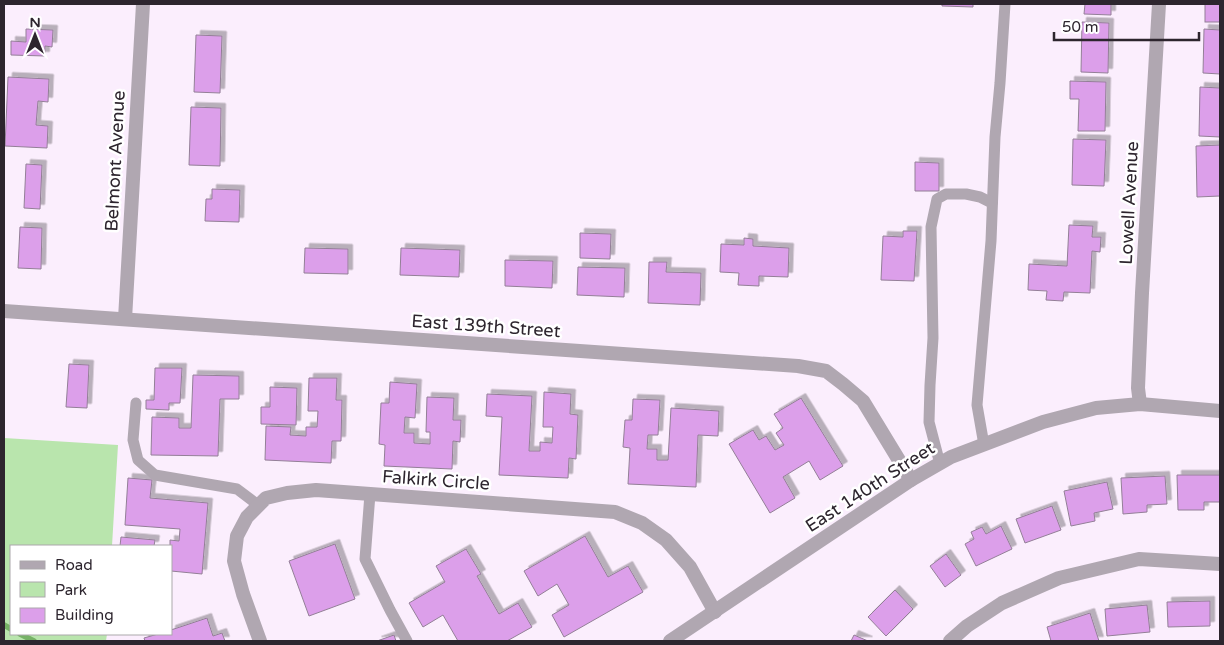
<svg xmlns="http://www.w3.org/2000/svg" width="1224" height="645" font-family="'Varela Round',sans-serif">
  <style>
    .green { fill: #b9e5ad }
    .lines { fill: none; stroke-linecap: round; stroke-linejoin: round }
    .stream { stroke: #76b266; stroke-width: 5.5 }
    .building { fill: #dc9fea; stroke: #937f97; filter: url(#shadow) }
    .service { stroke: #b0a7b1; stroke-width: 11 }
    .minor { stroke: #b0a7b1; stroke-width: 14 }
    .tertiary { stroke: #b0a7b1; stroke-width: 14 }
    .labels { text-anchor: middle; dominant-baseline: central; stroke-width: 5; stroke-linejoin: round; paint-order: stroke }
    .street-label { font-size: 18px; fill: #2d252e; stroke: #fff }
  </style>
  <defs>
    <filter id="shadow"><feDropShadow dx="4.5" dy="-4.5" stdDeviation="0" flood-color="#0004"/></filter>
  </defs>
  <rect width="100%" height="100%" fill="#fbeefd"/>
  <path class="green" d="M 4,438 L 118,445 L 112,546 L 11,546 L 11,634 L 107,634 L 106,641 L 4,641 Z"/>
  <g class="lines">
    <g class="stream">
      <path d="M 4,625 L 11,629"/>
      <path d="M 20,634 L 34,641"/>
    </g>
  </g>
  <g class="building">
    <path d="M 942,4 L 973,4 L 973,7 L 942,6 Z"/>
    <path d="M 1085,4 L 1111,4 L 1111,15 L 1084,14 Z"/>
    <rect x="1205" y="4" width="15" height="18"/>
    <path d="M 1082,22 L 1109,23 L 1108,73 L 1081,72 Z"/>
    <path d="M 26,29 L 53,30 L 52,47 L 45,46 L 45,56 L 11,55 L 11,41 L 26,42 Z"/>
    <path d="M 1204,29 L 1220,30 L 1220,74 L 1203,73 Z"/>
    <path d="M 196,35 L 222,36 L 220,93 L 194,92 Z"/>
    <path d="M 8,77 L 49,79 L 48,102 L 38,101 L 36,125 L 48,126 L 47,148 L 5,146 Z"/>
    <path d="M 1070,81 L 1106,82 L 1105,131 L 1078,131 L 1079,99 L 1070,99 Z"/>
    <path d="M 1200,87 L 1220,88 L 1220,137 L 1199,136 Z"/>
    <path d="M 191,107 L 221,108 L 220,166 L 189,165 Z"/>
    <path d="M 1073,139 L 1106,140 L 1104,186 L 1072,185 Z"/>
    <path d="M 1220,145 L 1220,196 L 1197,197 L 1196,146 Z"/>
    <path d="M 915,162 L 939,163 L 939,191 L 915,191 Z"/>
    <path d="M 26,164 L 42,165 L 40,209 L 24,208 Z"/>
    <path d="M 212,189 L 240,190 L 239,222 L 205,221 L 206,199 L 212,199 Z"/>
    <path d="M 1069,225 L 1093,226 L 1092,237 L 1101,237 L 1100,252 L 1092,251 L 1090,293 L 1064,292 L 1063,301 L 1046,300 L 1047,291 L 1028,290 L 1029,264 L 1067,266 Z"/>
    <path d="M 20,227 L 42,228 L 41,269 L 18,268 Z"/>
    <path d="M 903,231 L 917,231 L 914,281 L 881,280 L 883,236 L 903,237 Z"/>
    <path d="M 580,233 L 611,234 L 610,259 L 580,258 Z"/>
    <path d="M 744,238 L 753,239 L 753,246 L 789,248 L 788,277 L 759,276 L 759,286 L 738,285 L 739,273 L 720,272 L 721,244 L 744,245 Z"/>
    <path d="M 305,248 L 348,249 L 348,274 L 304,273 Z"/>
    <path d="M 401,248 L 460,250 L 459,277 L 400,275 Z"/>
    <path d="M 505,260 L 553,261 L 552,288 L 505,286 Z"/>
    <path d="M 649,262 L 667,262 L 666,272 L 701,273 L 700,305 L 648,303 Z"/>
    <path d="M 578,267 L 625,268 L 624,297 L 577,295 Z"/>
    <path d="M 69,364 L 89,365 L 87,408 L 66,407 Z"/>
    <path d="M 155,368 L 182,368 L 180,403 L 169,403 L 169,410 L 146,409 L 146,400 L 154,400 Z"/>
    <path d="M 193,375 L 239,376 L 239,399 L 220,399 L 218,456 L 151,455 L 152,417 L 179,418 L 179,428 L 191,428 Z"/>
    <path d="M 309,378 L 337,378 L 336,400 L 342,400 L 341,441 L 332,441 L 331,463 L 265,460 L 266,426 L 291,427 L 290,435 L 306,436 L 306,427 L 317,427 L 318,411 L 308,411 Z"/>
    <path d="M 390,382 L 417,384 L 415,418 L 405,417 L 404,433 L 414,433 L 414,443 L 430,444 L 430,432 L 426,432 L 427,397 L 454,398 L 453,420 L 461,420 L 460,442 L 453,441 L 452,469 L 384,466 L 385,445 L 379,444 L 381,403 L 389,403 Z"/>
    <path d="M 270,387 L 297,388 L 296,425 L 261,424 L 261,407 L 270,407 Z"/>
    <path d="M 544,392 L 571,394 L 570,414 L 578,415 L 576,459 L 569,458 L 568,478 L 499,475 L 502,417 L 486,416 L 487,394 L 532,396 L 529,451 L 540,451 L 540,442 L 552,443 L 553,427 L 543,427 Z"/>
    <path d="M 801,398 L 843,466 L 820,480 L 809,461 L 783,477 L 795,498 L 770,513 L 729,444 L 753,430 L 759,440 L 766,436 L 775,450 L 784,445 L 776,433 L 783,428 L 774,414 Z"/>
    <path d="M 633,399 L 660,400 L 658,435 L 648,435 L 647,449 L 657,449 L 657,460 L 668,460 L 671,408 L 719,411 L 718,436 L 698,435 L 696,487 L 628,484 L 630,448 L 623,447 L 625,420 L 632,420 Z"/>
    <path d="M 1177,475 L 1220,475 L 1220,502 L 1204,502 L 1204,510 L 1178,510 Z"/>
    <path d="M 1165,476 L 1167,504 L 1147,505 L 1147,512 L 1123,514 L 1121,478 Z"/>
    <path d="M 128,478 L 152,480 L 150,498 L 208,503 L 202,574 L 171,571 L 171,546 L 170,546 L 170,540 L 179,541 L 180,529 L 125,525 Z"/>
    <path d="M 1107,482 L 1113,509 L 1094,513 L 1095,521 L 1071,526 L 1064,491 Z"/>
    <path d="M 1052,506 L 1061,530 L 1025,543 L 1016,519 Z"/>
    <path d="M 1001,526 L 1012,549 L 976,566 L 965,544 L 974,539 L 971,532 L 982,527 L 986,534 Z"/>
    <path d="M 585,536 L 608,577 L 628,566 L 643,592 L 564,637 L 552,615 L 569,605 L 557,584 L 538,596 L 524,571 Z"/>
    <path d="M 121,537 L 155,540 L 154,546 L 120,546 Z"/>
    <path d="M 335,544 L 355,599 L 309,616 L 289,561 Z"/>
    <path d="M 466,549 L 481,574 L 477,576 L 499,614 L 518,603 L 532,627 L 507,641 L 458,641 L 443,615 L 423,627 L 409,603 L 445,582 L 436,566 Z"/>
    <path d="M 946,554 L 961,575 L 945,587 L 930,566 Z"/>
    <path d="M 895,590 L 913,609 L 886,636 L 868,617 Z"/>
    <path d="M 1210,601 L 1210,626 L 1168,627 L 1167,602 Z"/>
    <path d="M 1147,605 L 1150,632 L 1107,636 L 1105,609 Z"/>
    <path d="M 1090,613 L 1099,641 L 1051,641 L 1047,627 Z"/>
    <path d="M 207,618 L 213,636 L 222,633 L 225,641 L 145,641 L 144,638 L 158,634 L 171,634 L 171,630 Z"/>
    <path d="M 394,635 L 396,641 L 377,641 Z"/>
    <path d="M 854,635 L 868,641 L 851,641 Z"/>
  </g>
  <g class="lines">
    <g class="service">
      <path d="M 136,403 L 133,440 L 138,460 L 155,475 L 237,489 L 258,505"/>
      <path d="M 984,445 L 977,405 L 991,241 L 995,137 L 1000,83 L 1005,4"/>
      <path d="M 940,464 L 929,422 L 930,385 L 933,338 L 931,227 L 937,199 L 946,194 L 966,194 L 980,197 L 992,203"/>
      <path d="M 370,494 L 365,559 L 390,610 L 407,641"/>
    </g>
    <g class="minor">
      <path d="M 4,311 L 798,366 L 826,371 L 843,384 L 863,401 L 911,480"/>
      <path d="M 125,319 L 143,4"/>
      <path d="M 1140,404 L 1138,388 L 1142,293 L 1159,4"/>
      <path d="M 260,641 L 243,594 L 234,561 L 237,536 L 247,517 L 266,498 L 287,493 L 316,490 L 615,512 L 642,523 L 666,540 L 690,567 L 715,612"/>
      <path d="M 950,641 L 967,626 L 1002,603 L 1059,578 L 1139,559 L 1220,564"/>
    </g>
    <path class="tertiary" d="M 670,641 L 911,480 L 951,457 L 1043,422 L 1096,408 L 1140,404 L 1220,411"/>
  </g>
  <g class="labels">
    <g class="street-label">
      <text transform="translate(115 161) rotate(-87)">Belmont Avenue</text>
      <text transform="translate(1129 203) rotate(-87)">Lowell Avenue</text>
      <text transform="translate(486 326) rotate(4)">East 139th Street</text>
      <text transform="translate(436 480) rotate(4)">Falkirk Circle</text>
      <text transform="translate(870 487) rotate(-33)">East 140th Street</text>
    </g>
  </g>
  <rect width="1224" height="645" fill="none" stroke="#2d252e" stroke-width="10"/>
  <rect x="10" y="545" width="162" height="90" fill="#ffffff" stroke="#aba8ab"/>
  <rect x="20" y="561" width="25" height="8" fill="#b0a7b1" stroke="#aba8ab"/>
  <text x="55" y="570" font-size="15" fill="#2d252e">Road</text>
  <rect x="20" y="582" width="25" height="15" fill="#b9e5ad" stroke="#aba8ab"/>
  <text x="55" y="595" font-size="15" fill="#2d252e">Park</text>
  <rect x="20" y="608" width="25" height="15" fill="#dc9fea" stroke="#aba8ab"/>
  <text x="55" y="620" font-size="15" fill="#2d252e">Building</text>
  <g transform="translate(35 35)" stroke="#ffffff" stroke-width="4" paint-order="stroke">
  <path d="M0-4L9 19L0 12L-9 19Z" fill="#2d252e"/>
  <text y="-8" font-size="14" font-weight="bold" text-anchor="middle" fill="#2d252e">N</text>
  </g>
  <path d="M1054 32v8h145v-8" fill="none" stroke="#2d252e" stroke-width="2.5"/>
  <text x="1062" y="32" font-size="15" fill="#2d252e" stroke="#ffffff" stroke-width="4" paint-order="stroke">50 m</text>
</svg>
